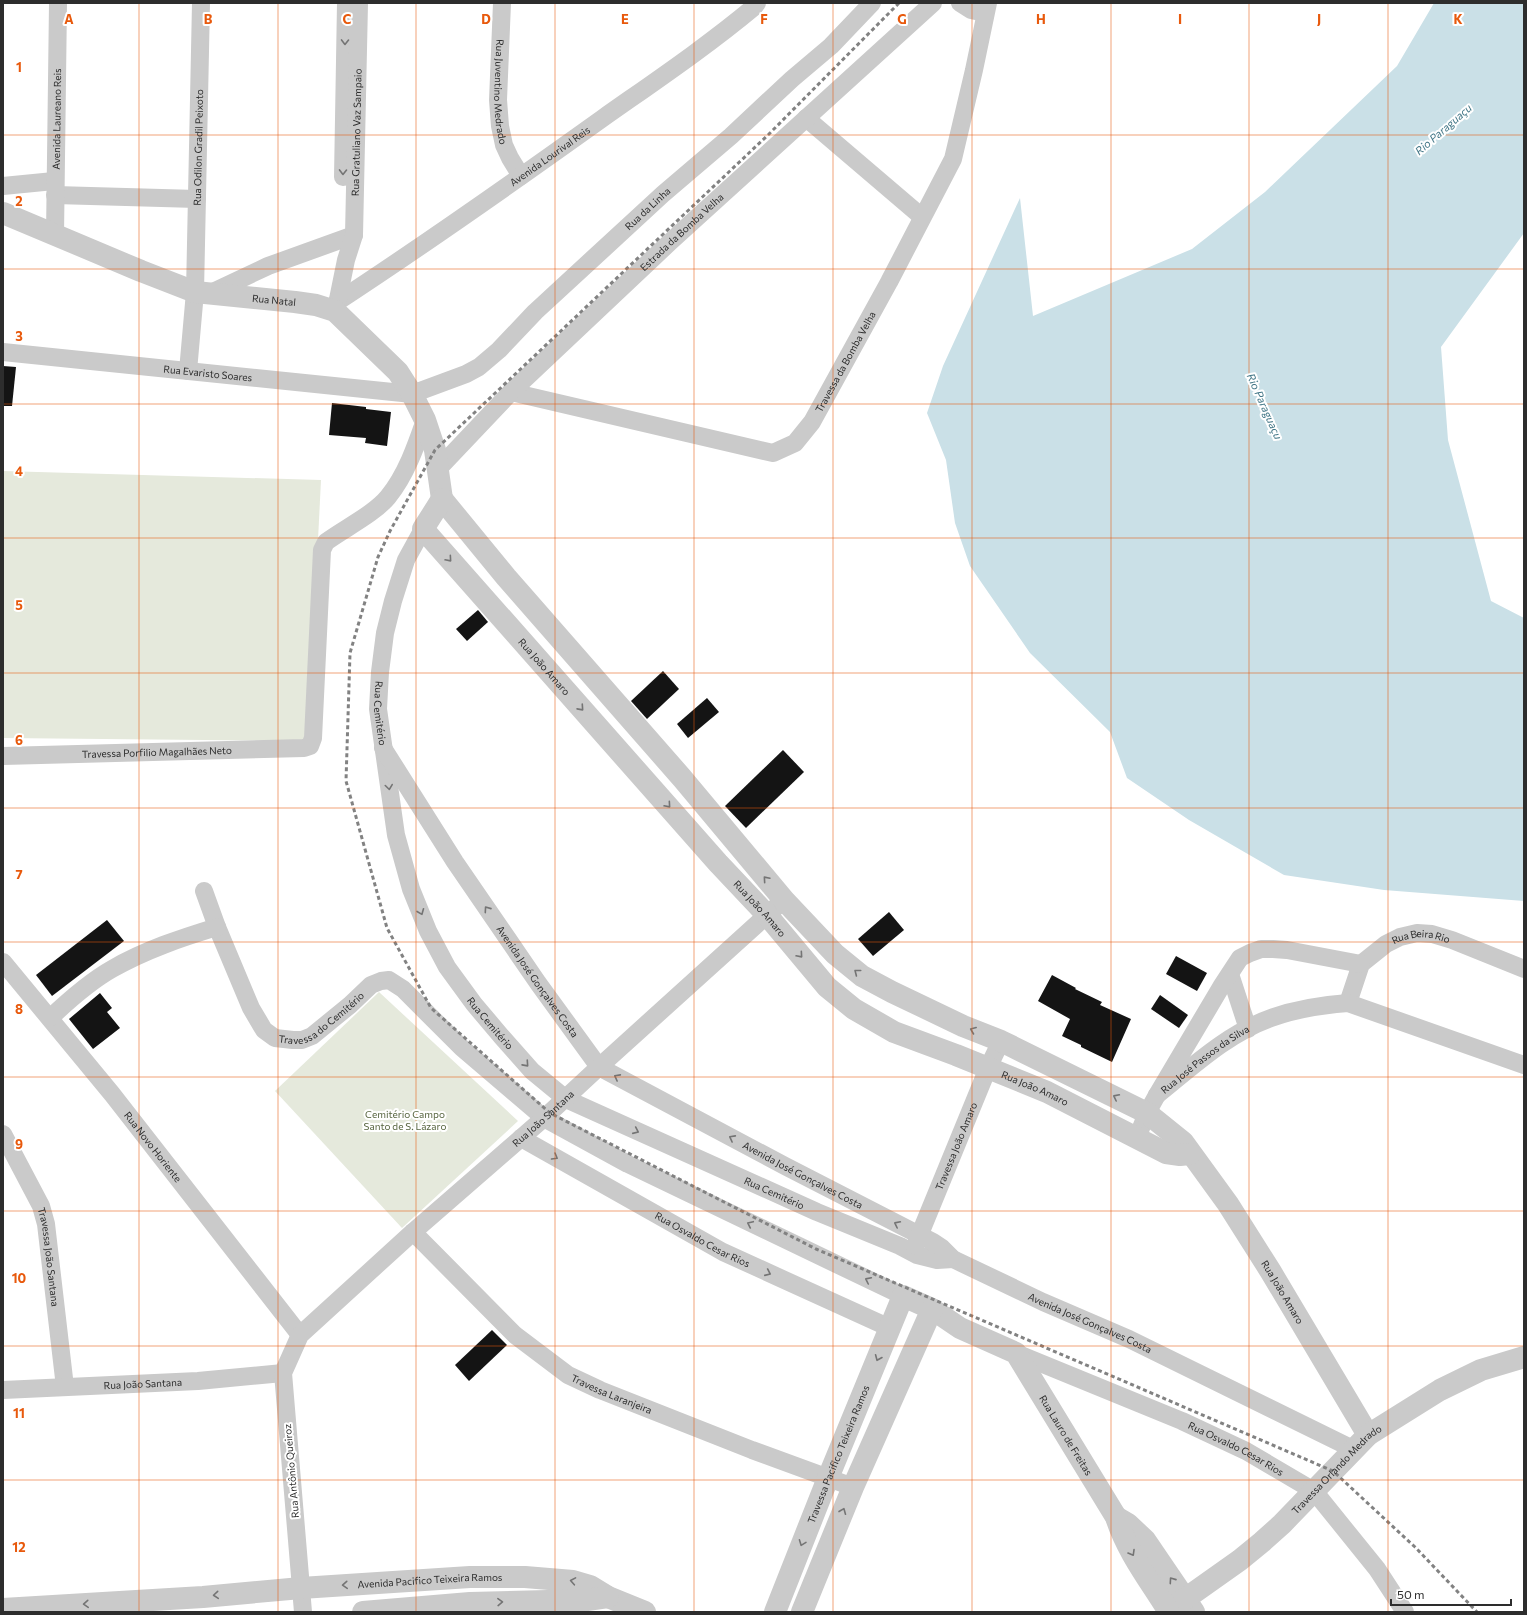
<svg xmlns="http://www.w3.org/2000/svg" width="1527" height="1615" font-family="Commissioner,sans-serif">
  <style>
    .green { fill: #e5e9dc }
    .water { fill: #cae0e7 }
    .building { fill: #141414 }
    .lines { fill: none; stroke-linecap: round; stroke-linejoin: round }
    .minor { stroke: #cacaca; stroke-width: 18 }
    .tertiary { stroke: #cacaca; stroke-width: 22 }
    .rail { stroke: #828282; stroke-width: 3; stroke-dasharray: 4 3; stroke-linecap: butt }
    .oneway { stroke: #747474 }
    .grid { fill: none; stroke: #e8590c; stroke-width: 1; stroke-opacity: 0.55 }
    .labels { text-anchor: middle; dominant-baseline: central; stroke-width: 4; stroke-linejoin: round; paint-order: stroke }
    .street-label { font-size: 10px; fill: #2d2d2d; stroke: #fff }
    .park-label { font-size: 10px; fill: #56643f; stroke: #fff }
    .water-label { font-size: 11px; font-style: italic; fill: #437787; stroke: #fff }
    .grid-label { font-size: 13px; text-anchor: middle; font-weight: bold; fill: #e8590c; stroke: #fff; stroke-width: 4; stroke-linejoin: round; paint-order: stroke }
  </style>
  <rect width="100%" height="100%" fill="#fff"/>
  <g class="green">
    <path d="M 3,471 L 321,480 L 308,741 L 3,738 Z"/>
    <path d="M 379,992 L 518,1121 L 402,1228 L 275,1091 Z"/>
  </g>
  <path class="water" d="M 1434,3 L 1524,3 L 1524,233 L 1441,347 L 1448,440 L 1491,601 L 1524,618 L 1524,901 L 1384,890 L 1284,875 L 1189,820 L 1127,778 L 1110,732 L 1030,653 L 970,566 L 955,523 L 946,460 L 927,413 L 943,366 L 1020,198 L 1033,316 L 1192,249 L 1265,192 L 1397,66 Z"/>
  <g class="building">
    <path d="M 3,366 L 16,367 L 12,406 L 3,406 Z"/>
    <path d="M 332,403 L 366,407 L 366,409 L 391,412 L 387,446 L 365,443 L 366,438 L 329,435 Z"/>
    <path d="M 478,610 L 488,622 L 467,641 L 456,629 Z"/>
    <path d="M 663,671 L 679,689 L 647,719 L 631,701 Z"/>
    <path d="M 707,698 L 719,712 L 688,738 L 677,724 Z"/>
    <path d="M 783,750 L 804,772 L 746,828 L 725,806 Z"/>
    <path d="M 889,912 L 904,930 L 873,956 L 858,939 Z"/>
    <path d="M 107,920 L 124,941 L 52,996 L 36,975 Z"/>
    <path d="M 1176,956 L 1207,973 L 1197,991 L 1166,974 Z"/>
    <path d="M 1052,975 L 1076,988 L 1075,989 L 1102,1002 L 1100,1005 L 1131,1019 L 1112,1062 L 1081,1047 L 1081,1045 L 1062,1036 L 1070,1019 L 1038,1001 Z"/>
    <path d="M 100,993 L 112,1008 L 107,1012 L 120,1028 L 93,1049 L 69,1019 Z"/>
    <path d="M 1160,995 L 1188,1015 L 1179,1028 L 1151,1009 Z"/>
    <path d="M 492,1330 L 507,1345 L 469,1381 L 455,1365 Z"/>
  </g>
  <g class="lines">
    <g class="minor">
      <path id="s1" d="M 502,3 L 498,100 L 500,126 L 504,145 L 510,158 L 521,176"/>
      <path d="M 960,3 L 971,10 L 985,13"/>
      <path d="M 806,118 L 922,217"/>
      <path d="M 343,177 L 346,3"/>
      <path d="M 3,186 L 54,181"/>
      <path d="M 55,195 L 197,199"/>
      <path id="s2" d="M 55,235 L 58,3"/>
      <path d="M 211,293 L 268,266 L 354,235"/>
      <path id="s3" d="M 337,302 C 427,243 515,181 603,118 C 654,82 706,47 754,7 L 757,3"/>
      <path id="s4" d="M 336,309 L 346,260 L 354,235 L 359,3"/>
      <path id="s5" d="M 3,352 L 412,394 L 466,374 L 479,367 L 499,350 L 535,312 L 663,194 L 731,136 L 792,79 L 831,46 L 872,3"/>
      <path id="s6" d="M 188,371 L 195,292 L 201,3"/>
      <path id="s7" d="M 511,392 L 773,453 L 795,443 L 812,422 L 889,282 L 953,159 L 974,70 L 988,3"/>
      <path id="s8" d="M 438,469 L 511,392 L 670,242 L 933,3"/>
      <path id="s9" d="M 423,529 L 406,560 L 393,601 L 385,633 L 380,672 L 378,709 L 396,835 L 411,889 L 428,931 L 447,967 L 474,1004 L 501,1036 L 532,1071 L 566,1099 L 817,1212 L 900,1246 L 917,1255 L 937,1260 L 953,1259"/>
      <path id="s10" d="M 383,748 L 455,862 L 538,983 L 599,1067 L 785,1166 L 933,1242 L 942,1248 L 953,1259 L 1043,1302 L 1129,1339 L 1353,1449"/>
      <path id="s11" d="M 3,756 L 304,748 L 310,746 L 313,738 L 322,550 L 326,542 C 345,528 374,514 388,497 C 406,475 416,446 425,420"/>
      <path id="s12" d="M 204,891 L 217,927 L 251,1008 L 264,1030 L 275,1038 L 293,1040 L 302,1040 L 312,1036 L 350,1005 L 371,985 L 381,981 L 389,980 L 403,989 L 462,1048 L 544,1118 L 628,1164 L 903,1296"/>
      <path id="s13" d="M 3,962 L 112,1094 L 300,1335"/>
      <path d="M 1230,974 L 1248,1029"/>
      <path id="s14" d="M 1348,1003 L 1361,964 L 1386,944 L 1400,937 L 1417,933 L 1432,934 L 1452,940 L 1524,969"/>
      <path d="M 50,1018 C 69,1000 89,982 112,969 C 145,950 181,938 217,927"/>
      <path id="s15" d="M 1157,1095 C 1192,1067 1228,1033 1271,1018 C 1296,1009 1321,1005 1348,1003 L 1524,1065"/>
      <path id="s16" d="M 3,1134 L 41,1206 L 46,1224 L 65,1387"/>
      <path id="s17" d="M 521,1138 L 723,1252 L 890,1328"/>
      <path d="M 1137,1138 L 1147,1113 L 1157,1095 L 1221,987 L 1240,958 L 1250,953 L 1261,949 L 1273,949 L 1287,950 L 1361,964"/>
      <path id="s18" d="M 413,1232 L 515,1335 L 568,1375 L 600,1390 L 752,1450 L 853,1487"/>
      <path id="s19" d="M 915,1246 L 988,1068 L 1001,1041"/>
      <path id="s20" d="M 1016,1353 L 1182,1421 L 1246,1451 L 1314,1491 L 1377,1569 L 1405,1612"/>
      <path id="s21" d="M 3,1390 L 198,1381 L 283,1373"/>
      <path id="s22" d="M 303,1612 L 283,1373 L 300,1335 L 413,1232 L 544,1118 L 599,1067 L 777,906"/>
    </g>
    <g class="tertiary">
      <path id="s23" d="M 3,213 L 141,271 L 195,292 L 295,302 L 316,305 L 335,311 L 398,372 L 412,394 L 425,420 L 435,450 L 442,499"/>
      <path id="s24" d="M 442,499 L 506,577 L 682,778 L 784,900 L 835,954 L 862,976 L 892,992 L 963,1026 L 1001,1041 L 1147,1113 L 1183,1142 L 1228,1204 L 1271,1272 L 1368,1435"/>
      <path id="s25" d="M 442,499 L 423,529 L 718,863 L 767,915 L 827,987 L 854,1009 L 894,1032 L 956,1055 L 1047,1092 L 1166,1153 L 1180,1155 L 1190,1154"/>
      <path d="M 1116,1517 L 1128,1524 L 1145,1540 L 1194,1612"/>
      <path id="s26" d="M 3,1609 L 203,1597 L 301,1588 L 470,1577 L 525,1577 L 573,1581 L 590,1586 L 608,1597 L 645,1612"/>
      <path id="s27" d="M 1168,1611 L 1240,1560 L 1262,1542 L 1282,1524 L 1368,1435 L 1440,1390 L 1481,1370 L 1524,1357"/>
      <path d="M 363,1612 L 470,1603 L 587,1600 L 608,1597"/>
      <path id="s28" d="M 775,1612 L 828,1478 L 903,1296 L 932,1309 L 960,1328 L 1016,1353 L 1116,1517 C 1127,1552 1150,1581 1169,1612"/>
      <path d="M 802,1612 L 853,1487 L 932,1309"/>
    </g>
    <path class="rail" d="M 899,3 L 769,134 L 435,450 L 390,531 L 378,557 L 350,653 L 346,781 L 387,928 L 431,1008 L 550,1113 L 816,1249 L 1333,1471 L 1415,1547 L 1477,1612"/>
  </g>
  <defs><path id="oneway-chevron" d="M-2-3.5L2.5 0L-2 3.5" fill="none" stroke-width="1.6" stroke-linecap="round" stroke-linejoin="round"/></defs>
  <g class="oneway">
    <use href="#oneway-chevron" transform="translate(345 42) rotate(91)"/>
    <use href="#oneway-chevron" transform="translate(343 172) rotate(91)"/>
    <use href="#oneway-chevron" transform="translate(449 559) rotate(49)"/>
    <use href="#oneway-chevron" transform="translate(581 708) rotate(48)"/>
    <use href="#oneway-chevron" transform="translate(389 787) rotate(82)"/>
    <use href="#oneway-chevron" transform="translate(668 805) rotate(49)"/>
    <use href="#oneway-chevron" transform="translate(766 879) rotate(-131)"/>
    <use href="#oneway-chevron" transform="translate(487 909) rotate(-125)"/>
    <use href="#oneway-chevron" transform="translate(421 912) rotate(68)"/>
    <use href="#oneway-chevron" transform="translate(800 955) rotate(49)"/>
    <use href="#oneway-chevron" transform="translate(857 972) rotate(-142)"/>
    <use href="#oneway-chevron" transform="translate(973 1030) rotate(-158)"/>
    <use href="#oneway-chevron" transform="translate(526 1064) rotate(48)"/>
    <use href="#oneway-chevron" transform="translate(617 1077) rotate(-152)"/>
    <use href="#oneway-chevron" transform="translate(1116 1097) rotate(-153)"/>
    <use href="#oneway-chevron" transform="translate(636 1131) rotate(24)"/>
    <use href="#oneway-chevron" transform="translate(732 1138) rotate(-152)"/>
    <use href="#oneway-chevron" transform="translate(555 1157) rotate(30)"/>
    <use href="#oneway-chevron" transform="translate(750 1224) rotate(-155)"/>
    <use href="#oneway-chevron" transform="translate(897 1224) rotate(-153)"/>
    <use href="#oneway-chevron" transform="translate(768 1273) rotate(24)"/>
    <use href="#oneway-chevron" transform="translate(868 1280) rotate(-154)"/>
    <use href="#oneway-chevron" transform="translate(878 1358) rotate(113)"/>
    <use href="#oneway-chevron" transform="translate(843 1511) rotate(-68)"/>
    <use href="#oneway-chevron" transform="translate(802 1543) rotate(111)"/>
    <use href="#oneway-chevron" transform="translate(1132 1553) rotate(60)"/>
    <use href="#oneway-chevron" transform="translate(1172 1580) rotate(-125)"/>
    <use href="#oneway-chevron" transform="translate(573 1581) rotate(-170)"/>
    <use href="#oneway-chevron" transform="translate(345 1585) rotate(176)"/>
    <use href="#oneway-chevron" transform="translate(216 1595) rotate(175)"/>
    <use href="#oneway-chevron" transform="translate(500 1602) rotate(-2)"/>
    <use href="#oneway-chevron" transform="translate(86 1604) rotate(176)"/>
  </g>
  <path class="grid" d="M 139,3 L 139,1612M 278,3 L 278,1612M 416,3 L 416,1612M 555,3 L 555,1612M 694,3 L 694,1612M 833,3 L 833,1612M 972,3 L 972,1612M 1111,3 L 1111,1612M 1249,3 L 1249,1612M 1388,3 L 1388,1612M 3,135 L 1524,135M 3,269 L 1524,269M 3,404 L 1524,404M 3,538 L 1524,538M 3,673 L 1524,673M 3,808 L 1524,808M 3,942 L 1524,942M 3,1077 L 1524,1077M 3,1211 L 1524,1211M 3,1346 L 1524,1346M 3,1480 L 1524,1480"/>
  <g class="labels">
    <g class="street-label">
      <text stroke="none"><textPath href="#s1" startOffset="89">Rua Juventino Medrado</textPath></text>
      <text stroke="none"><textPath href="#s2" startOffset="116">Avenida Laureano Reis</textPath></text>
      <text stroke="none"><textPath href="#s4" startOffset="179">Rua Gratuliano Vaz Sampaio</textPath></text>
      <text stroke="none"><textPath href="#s6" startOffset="224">Rua Odilon Gradil Peixoto</textPath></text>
      <text stroke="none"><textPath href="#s3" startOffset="258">Avenida Lourival Reis</textPath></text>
      <text stroke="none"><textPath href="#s5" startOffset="715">Rua da Linha</textPath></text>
      <text stroke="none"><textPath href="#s8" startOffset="340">Estrada da Bomba Velha</textPath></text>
      <text stroke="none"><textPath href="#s23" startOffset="287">Rua Natal</textPath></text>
      <text stroke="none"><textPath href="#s7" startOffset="389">Travessa da Bomba Velha</textPath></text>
      <text stroke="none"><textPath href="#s5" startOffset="206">Rua Evaristo Soares</textPath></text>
      <text stroke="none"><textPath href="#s25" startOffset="219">Rua João Amaro</textPath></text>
      <text stroke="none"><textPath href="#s9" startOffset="192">Rua Cemitério</textPath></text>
      <text stroke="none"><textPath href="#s11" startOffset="154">Travessa Porfilio Magalhães Neto</textPath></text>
      <text stroke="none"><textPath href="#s25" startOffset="543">Rua João Amaro</textPath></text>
      <text stroke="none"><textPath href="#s14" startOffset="110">Rua Beira Rio</textPath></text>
      <text stroke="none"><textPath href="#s10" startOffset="280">Avenida José Gonçalves Costa</textPath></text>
      <text stroke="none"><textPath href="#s12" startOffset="219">Travessa do Cemitério</textPath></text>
      <text stroke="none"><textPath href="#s9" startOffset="528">Rua Cemitério</textPath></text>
      <text stroke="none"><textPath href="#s15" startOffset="60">Rua José Passos da Silva</textPath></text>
      <text stroke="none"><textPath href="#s25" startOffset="879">Rua João Amaro</textPath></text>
      <text stroke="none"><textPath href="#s22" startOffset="607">Rua João Santana</textPath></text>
      <text stroke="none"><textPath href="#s19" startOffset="108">Travessa João Amaro</textPath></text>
      <text stroke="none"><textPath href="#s13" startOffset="238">Rua Novo Horiente</textPath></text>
      <text stroke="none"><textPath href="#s10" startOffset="616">Avenida José Gonçalves Costa</textPath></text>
      <text stroke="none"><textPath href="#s9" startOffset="864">Rua Cemitério</textPath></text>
      <text stroke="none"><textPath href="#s17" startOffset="208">Rua Osvaldo Cesar Rios</textPath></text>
      <text stroke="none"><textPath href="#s16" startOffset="133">Travessa João Santana</textPath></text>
      <text stroke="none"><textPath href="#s24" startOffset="1179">Rua João Amaro</textPath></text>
      <text stroke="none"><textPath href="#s10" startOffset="940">Avenida José Gonçalves Costa</textPath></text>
      <text stroke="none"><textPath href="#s21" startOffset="140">Rua João Santana</textPath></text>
      <text stroke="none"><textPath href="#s18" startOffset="259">Travessa Laranjeira</textPath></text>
      <text stroke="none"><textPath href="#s28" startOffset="564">Rua Lauro de Freitas</textPath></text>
      <text stroke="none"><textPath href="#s20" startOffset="240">Rua Osvaldo Cesar Rios</textPath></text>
      <text stroke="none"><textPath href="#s28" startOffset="170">Travessa Pacifico Teixeira Ramos</textPath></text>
      <text stroke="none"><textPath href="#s27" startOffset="221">Travessa Orlando Medrado</textPath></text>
      <text transform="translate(291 1471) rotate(-95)">Rua Antônio Queiroz</text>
      <text stroke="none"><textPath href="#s26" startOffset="428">Avenida Pacifico Teixeira Ramos</textPath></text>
    </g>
    <g class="park-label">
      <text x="405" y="1114">Cemitério Campo<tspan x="405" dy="12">Santo de S. Lázaro</tspan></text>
    </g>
    <g class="water-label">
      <text transform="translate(1443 129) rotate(-41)">Rio Paraguaçu</text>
      <text transform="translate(1265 406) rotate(66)">Rio Paraguaçu</text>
    </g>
  </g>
  <g class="grid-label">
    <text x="69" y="24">A</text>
    <text x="208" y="24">B</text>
    <text x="347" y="24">C</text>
    <text x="486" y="24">D</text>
    <text x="625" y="24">E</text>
    <text x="764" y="24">F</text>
    <text x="902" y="24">G</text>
    <text x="1041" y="24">H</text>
    <text x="1180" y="24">I</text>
    <text x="1319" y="24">J</text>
    <text x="1458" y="24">K</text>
    <text x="19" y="72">1</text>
    <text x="19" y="206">2</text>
    <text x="19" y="341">3</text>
    <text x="19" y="476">4</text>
    <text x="19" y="610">5</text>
    <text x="19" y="745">6</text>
    <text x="19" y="879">7</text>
    <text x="19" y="1014">8</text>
    <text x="19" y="1149">9</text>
    <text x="19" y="1283">10</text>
    <text x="19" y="1418">11</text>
    <text x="19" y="1552">12</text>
  </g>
  <rect width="1527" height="1615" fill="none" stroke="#2d2d2d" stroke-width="8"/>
  <path d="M1391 1599v6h120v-6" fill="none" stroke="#2d2d2d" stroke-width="2"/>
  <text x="1397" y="1599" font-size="12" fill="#2d2d2d" stroke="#ffffff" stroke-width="3" paint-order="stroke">50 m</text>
</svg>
